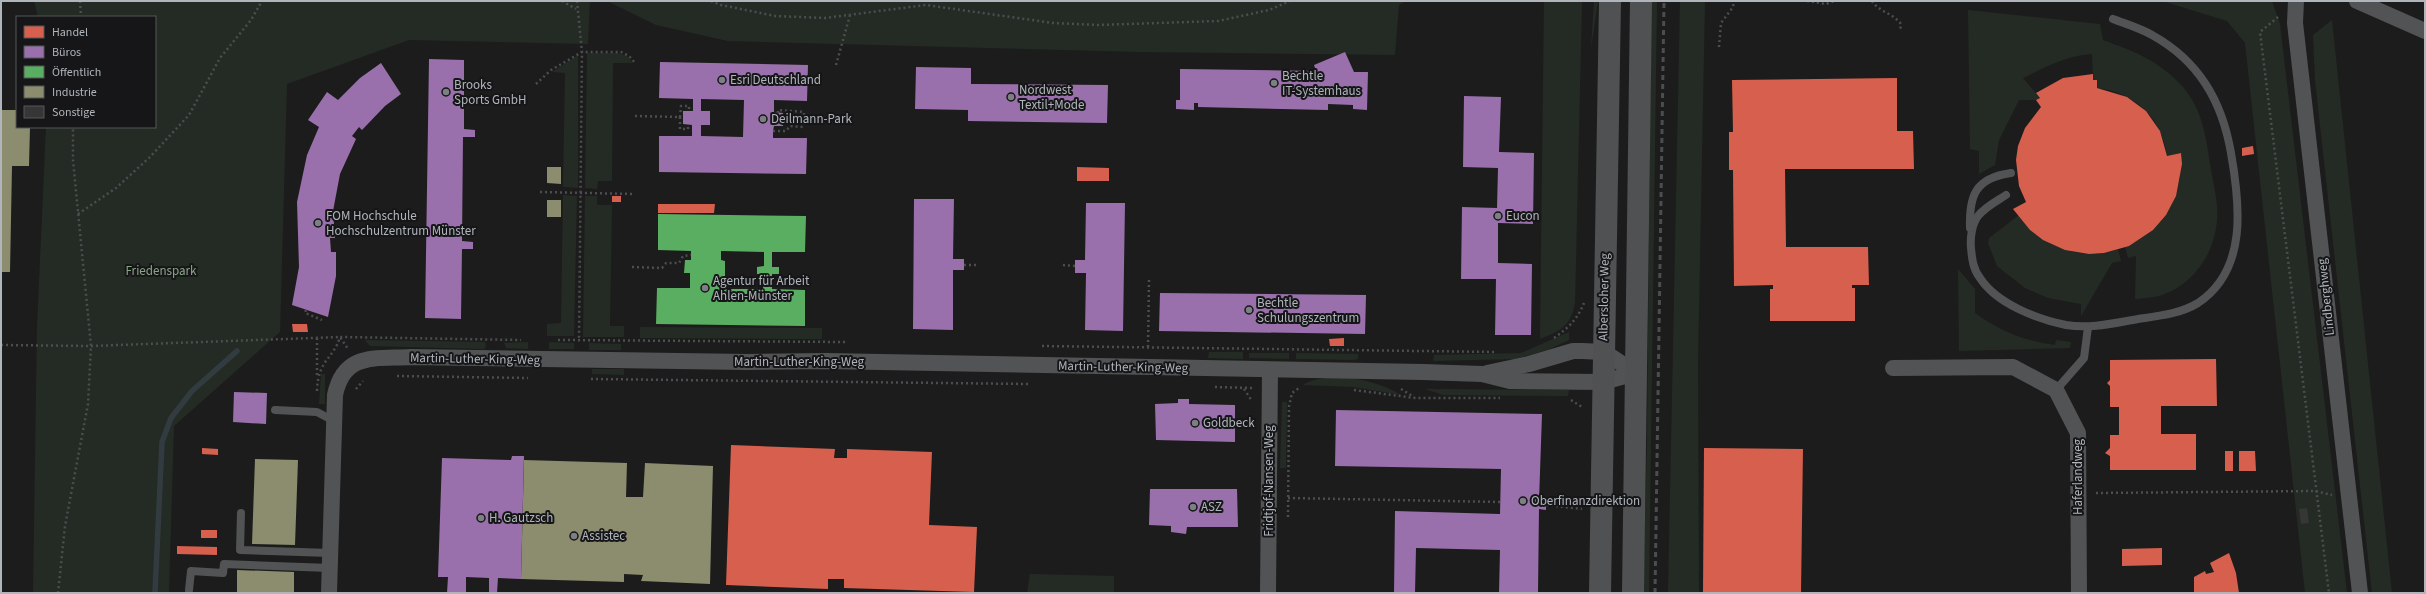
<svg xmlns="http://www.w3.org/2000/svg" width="2426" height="594" font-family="'Source Sans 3',sans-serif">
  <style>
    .green { fill: #242b24 }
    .shops { fill: #d6604d }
    .offices { fill: #9970ab; fill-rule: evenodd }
    .public { fill: #5aae61; fill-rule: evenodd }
    .industry { fill: #8c8c6e }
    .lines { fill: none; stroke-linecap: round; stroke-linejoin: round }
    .stream { stroke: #323b3f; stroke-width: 5.5 }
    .building { fill: #363637 }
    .path { stroke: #4c4d50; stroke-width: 2.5; stroke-dasharray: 2 3; stroke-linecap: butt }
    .lane { stroke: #515355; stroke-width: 8 }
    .street { stroke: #515355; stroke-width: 16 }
    .secondary { stroke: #4f5152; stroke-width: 22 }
    .rail { stroke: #4c4d4e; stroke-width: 3; stroke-dasharray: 5 4; stroke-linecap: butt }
    .poi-dot { fill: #7c7f83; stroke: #161618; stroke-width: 1.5 }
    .labels { text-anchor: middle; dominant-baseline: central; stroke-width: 4; stroke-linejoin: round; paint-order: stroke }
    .poi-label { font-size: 13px; fill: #afb5bb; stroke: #161618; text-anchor: start }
    .park-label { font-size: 13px; fill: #8ba488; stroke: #161618 }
    .street-label { font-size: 13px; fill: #afb5bb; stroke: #161618 }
  </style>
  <rect width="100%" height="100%" fill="#1c1c1c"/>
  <g class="green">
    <path d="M 34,1 L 590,1 L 588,44 L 409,40 L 287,84 L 280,332 L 174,426 L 169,593 L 33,593 L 37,327 L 46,127 L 155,127 L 155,17 L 38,17 Z"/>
    <path d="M 607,1 L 1406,1 L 1399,5 L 1395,55 L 1141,52 L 728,41 L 656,25 Z"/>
    <path d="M 1544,1 L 1582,1 L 1575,303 C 1571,326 1560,331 1540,339 Z"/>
    <path d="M 1594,1 L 1598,1 L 1591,49 L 1591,48 Z"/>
    <path d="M 1651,1 L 1657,1 L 1649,593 L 1643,593 L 1647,444 Z"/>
    <path d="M 1680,1 L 1705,1 L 1698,361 L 1699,593 L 1668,593 Z"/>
    <path d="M 2162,1 L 2272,1 L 2280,24 L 2347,593 L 2305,593 L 2245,43 L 2227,21 Z"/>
    <path d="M 1968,10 L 2100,24 L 2103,40 C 2134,51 2161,62 2183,87 C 2202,109 2206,136 2210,164 C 2212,178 2216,192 2217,206 C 2220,244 2199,282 2162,295 C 2154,298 2144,298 2135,299 L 2136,256 L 2128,258 L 2125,247 C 2164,229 2183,194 2181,153 L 2167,156 C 2162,118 2134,92 2097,88 L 2097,80 L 2093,80 L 2092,54 C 2067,55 2044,68 2023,78 L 2040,98 L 2036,100 L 2019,100 L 1999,140 L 1995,165 L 1979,174 L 1979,151 L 1970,149 Z"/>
    <path d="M 2332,20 L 2392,593 L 2372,593 L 2315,80 L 2313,35 Z"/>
    <path d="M 587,53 L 618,53 L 627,56 L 633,63 L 613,63 L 612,181 L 598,181 L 597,189 L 585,188 Z"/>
    <path d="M 578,55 L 578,188 L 563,187 L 565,73 L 552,72 Z"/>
    <path d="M 563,195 L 577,196 L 574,336 L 547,336 L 547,324 L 561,323 Z"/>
    <path d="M 585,196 L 597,196 L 597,205 L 612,205 L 610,326 L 624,326 L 624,337 L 583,337 Z"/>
    <path d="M 2019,215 C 2040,245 2080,263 2118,249 L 2121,261 L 2112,263 L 2081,316 L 2081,304 L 2048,298 L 2025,288 L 1997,266 L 1988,243 L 1989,238 Z"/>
    <path d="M 1958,269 L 1975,289 L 1975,313 C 2000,331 2024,341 2055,345 L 2056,340 L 2071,342 L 2070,348 L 1959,351 Z"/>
    <path d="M 640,327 L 822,328 L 822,339 L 640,338 Z"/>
    <path d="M 1569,332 L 1569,340 L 1550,349 L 1516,359 L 1433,361 L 1434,355 L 1521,353 Z"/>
    <path d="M 365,340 L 485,342 L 486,347 L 484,349 L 370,346 Z"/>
    <path d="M 528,342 L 528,349 L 506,348 L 504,343 Z"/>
    <path d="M 549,342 L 574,343 L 574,349 L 549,349 Z"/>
    <path d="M 589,343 L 621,344 L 621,350 L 589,350 Z"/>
    <path d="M 1209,352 L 1243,352 L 1243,359 L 1208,358 Z"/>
    <path d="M 1249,353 L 1289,353 L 1289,359 L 1249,358 Z"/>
    <path d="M 1296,353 L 1358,354 L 1358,359 L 1353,360 L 1296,359 Z"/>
    <path d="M 592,369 L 624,369 L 624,375 L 592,374 Z"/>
    <path d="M 321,374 L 325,374 L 325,404 L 319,404 Z"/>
    <path d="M 1351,378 C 1369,381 1385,385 1401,395 L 1353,387 L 1303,385 C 1317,376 1335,378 1351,378 Z"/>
    <path d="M 1425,389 L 1555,390 L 1569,390 L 1568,396 L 1443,395 Z"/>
    <path d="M 1282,402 L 1287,402 L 1286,468 L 1280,468 Z"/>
    <path d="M 1030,574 L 1114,576 L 1114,593 L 1027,593 Z"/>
  </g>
  <g class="shops">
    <path d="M 2093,74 L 2093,80 L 2097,80 L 2097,88 L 2127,97 L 2146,111 L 2160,131 L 2167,156 L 2181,153 L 2182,164 L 2176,196 L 2166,215 L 2153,230 L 2129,246 L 2104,253 L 2089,254 L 2065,250 L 2043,240 L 2030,230 L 2013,209 L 2026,202 L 2019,186 L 2016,160 L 2018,146 L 2025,128 L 2041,107 L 2036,100 L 2040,98 L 2036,93 L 2063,78 Z"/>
    <path d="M 1897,78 L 1897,131 L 1913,131 L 1914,169 L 1785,169 L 1786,247 L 1868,247 L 1869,285 L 1852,285 L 1852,288 L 1855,288 L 1855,321 L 1770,321 L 1770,289 L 1773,289 L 1773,285 L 1734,286 L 1733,170 L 1729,170 L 1729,132 L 1733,132 L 1732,80 Z"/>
    <path d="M 2253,146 L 2254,154 L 2242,156 L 2242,148 Z"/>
    <path d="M 1077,167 L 1109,168 L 1109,181 L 1077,181 Z"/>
    <rect x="612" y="196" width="9" height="6"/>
    <path d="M 658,204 L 715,204 L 714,213 L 658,213 Z"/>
    <path d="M 292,324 L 307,324 L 308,332 L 293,332 Z"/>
    <path d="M 1344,338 L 1344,346 L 1330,346 L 1329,339 Z"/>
    <path d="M 2216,359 L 2217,406 L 2161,406 L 2161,434 L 2196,434 L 2196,470 L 2110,470 L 2110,456 L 2105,453 L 2110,448 L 2110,435 L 2119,435 L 2119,407 L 2110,407 L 2110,386 L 2107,383 L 2110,380 L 2110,360 Z"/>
    <path d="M 731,445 L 835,449 L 834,458 L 847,458 L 847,449 L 932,452 L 929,525 L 977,527 L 974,592 L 844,588 L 844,579 L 828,579 L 828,589 L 726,585 Z"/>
    <path d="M 202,448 L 218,449 L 218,455 L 202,454 Z"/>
    <path d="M 1704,448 L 1803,449 L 1801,593 L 1703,593 Z"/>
    <rect x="2225" y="451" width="8" height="20"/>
    <path d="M 2239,451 L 2255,451 L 2256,471 L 2239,471 Z"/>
    <rect x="201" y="530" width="16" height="8"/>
    <path d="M 177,546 L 217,547 L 217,555 L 177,554 Z"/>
    <path d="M 2162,548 L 2162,565 L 2122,566 L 2122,549 Z"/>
    <path d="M 2229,553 L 2236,573 L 2239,593 L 2194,593 L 2194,577 L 2205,571 L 2206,574 L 2214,572 L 2210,563 Z"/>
  </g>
  <g class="offices">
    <path d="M 1345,52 L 1354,72 L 1368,72 L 1367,110 L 1353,109 L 1353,105 L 1328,104 L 1328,110 L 1198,107 L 1198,103 L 1194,103 L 1194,110 L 1176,109 L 1176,100 L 1180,100 L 1180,69 L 1316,71 L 1314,65 Z"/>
    <path d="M 429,59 L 464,60 L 464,129 L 475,130 L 475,137 L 463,137 L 462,241 L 473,242 L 473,249 L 462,249 L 461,319 L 425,318 Z"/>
    <path d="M 660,62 L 808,65 L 807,101 L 774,100 L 774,112 L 783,113 L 783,126 L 774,126 L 773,131 L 773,138 L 807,138 L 806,174 L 659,172 L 659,136 L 692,136 L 692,125 L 683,124 L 683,111 L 693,111 L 693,99 L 659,98 ZM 701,99 L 744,100 L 743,137 L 701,136 L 701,125 L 710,125 L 710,111 L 701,111 Z"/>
    <path d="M 381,63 L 401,94 L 385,106 L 362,130 L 359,127 L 352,136 L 356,139 L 340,174 L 333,211 L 335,238 L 330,238 L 331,252 L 336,252 L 336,276 L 328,317 L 292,305 L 299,267 L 297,202 L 307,155 L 319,127 L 308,120 L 327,92 L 338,100 L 360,78 Z"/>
    <path d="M 916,67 L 971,68 L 971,84 L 1108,85 L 1107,123 L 968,121 L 968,110 L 915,109 Z"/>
    <path d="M 1464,96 L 1501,97 L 1499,152 L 1534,153 L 1533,224 L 1498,223 L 1498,263 L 1532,264 L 1531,335 L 1495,335 L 1496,279 L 1461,279 L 1462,207 L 1497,208 L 1498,168 L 1463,167 Z"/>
    <path d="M 914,199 L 954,199 L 953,259 L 964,259 L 964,270 L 953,270 L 953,330 L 913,329 Z"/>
    <path d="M 1086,203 L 1125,203 L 1123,331 L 1085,330 L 1086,273 L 1075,273 L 1075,260 L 1085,260 Z"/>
    <path d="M 1160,293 L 1366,295 L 1365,334 L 1159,331 Z"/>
    <path d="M 234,392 L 267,393 L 266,424 L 233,422 Z"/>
    <path d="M 1178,399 L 1189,399 L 1189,404 L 1235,405 L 1235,442 L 1156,440 L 1155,404 L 1178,403 Z"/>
    <path d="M 1336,410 L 1542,414 L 1539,501 L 1546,501 L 1546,510 L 1539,509 L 1538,593 L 1499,593 L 1500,550 L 1416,548 L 1415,593 L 1394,593 L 1395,511 L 1500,514 L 1501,469 L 1335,466 Z"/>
    <path d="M 512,456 L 524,456 L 521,579 L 498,578 L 497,593 L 489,593 L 489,578 L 466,577 L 466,593 L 447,593 L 448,577 L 438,577 L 442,458 L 511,460 Z"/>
    <path d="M 1150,489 L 1237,489 L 1238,527 L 1187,527 L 1186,534 L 1171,532 L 1171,526 L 1149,525 Z"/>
  </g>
  <path class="public" d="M 658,214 L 806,216 L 805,252 L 772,252 L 772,267 L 779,267 L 779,274 L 772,274 L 772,289 L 805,290 L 805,326 L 656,324 L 657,288 L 690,288 L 690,273 L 684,273 L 685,260 L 691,260 L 691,251 L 658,250 ZM 721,251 L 764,252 L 764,266 L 757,267 L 757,274 L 764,274 L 763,289 L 720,289 L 720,279 L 725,279 L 725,261 L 721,260 Z"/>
  <g class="industry">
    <path d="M 1,110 L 17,110 L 17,127 L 30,127 L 29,166 L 12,166 L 10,272 L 1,272 Z"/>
    <path d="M 547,167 L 561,167 L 561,184 L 547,183 Z"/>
    <rect x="547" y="200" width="14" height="17"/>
    <path d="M 255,459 L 298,460 L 295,545 L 252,544 Z"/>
    <path d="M 524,460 L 627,463 L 626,497 L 643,497 L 645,463 L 713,466 L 710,584 L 641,581 L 643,575 L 624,574 L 624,582 L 521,579 Z"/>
    <path d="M 237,570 L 294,572 L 294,593 L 237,593 Z"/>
  </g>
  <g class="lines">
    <path class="stream" d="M 155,593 L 162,442 L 171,418 L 192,391 L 237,351"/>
  </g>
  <path class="building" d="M 2307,508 L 2309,523 L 2301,524 L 2299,509 Z"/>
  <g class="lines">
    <g class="path">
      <path d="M 80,1 L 81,17"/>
      <path d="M 562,1 L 576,9"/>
      <path d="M 577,1 L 582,52 L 579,340"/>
      <path d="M 711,1 L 721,5 L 775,16 L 825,18 L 926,5 L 1053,23 L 1098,25 L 1218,21 L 1269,10 L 1290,1"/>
      <path d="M 1807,1 L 1826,4 L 1834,1"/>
      <path d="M 1872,1 C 1879,12 1893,13 1901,24 L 1900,31"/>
      <path d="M 2278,17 L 2260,32 L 2329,593"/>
      <path d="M 1719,47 L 1721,23 L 1733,7 L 1734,1"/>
      <path d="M 836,65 L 850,15"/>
      <path d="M 536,84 L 551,70 L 582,52 L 621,52 L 629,56 L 636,64"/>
      <path d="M 778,113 L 778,110 L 804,112 L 804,119"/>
      <path d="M 635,116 L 680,117 L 681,106 L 689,106 L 689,111"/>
      <path d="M 680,117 L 680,129 L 688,129 L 688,125"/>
      <path d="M 773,131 L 786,131 L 790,126 L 803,127 L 804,119 L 831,120"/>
      <path d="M 540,192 L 633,194"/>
      <path d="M 78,214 L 116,188 L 150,157 L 189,115 L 220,58 L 251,20 L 262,1"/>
      <path d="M 964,265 L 976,265"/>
      <path d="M 1063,265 L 1075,266"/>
      <path d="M 632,267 L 662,268 L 666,263 L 679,263 L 683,256 L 691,255"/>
      <path d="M 306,310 L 305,313 L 322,320"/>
      <path d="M 317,338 L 317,375"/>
      <path d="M 1554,338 C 1568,328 1577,320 1584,303"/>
      <path d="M 558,340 L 845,342"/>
      <path d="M 1,345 L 91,346 L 340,337 L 348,349"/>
      <path d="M 1042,346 L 1497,352"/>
      <path d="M 1148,347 L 1149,280"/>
      <path d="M 397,376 L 528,378"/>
      <path d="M 591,379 L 1028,384"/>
      <path d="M 1215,387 L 1254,388"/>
      <path d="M 356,389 L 363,381"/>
      <path d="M 1244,389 L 1252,401"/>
      <path d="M 1401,389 L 1414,397"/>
      <path d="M 1354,390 L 1415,398 L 1500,398"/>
      <path d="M 317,391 C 318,359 333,360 340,337 L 521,340"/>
      <path d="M 1571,400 L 1582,407"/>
      <path d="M 2096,493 L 2315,491 L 2332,495"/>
      <path d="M 1288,498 L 1501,502"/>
      <path d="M 1546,505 L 1582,509"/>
      <path d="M 1288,517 L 1289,406 L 1292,393 L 1299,388"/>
      <path d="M 58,593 L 65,526 L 88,404 L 91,346 L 73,160 L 73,127"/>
    </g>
    <g class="lane">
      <path d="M 2006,195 C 1997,201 1985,207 1978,216 C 1972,224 1970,237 1971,248 C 1972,259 1973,269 1980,278 C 1997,304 2037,319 2066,325 C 2091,329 2114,323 2138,319 C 2158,316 2180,314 2198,303 C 2248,270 2240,204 2231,153 C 2222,101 2199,61 2152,35 C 2140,28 2126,24 2113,19"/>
      <path d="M 1970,228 C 1969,196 1975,178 2011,173"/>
      <path d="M 2056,390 L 2084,358 L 2088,327"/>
      <path d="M 275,410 L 317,412 L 334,421"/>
      <path d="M 241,513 L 240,550 L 330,553"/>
      <path d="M 189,590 L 191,571 L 223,573 L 224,564 L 330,568"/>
    </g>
    <g class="street">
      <path d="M 2296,1 L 2295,23 L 2360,593"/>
      <path d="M 2357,1 L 2425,31"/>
      <path d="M 1893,368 L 2013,367 L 2056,390 L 2078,433 L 2079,593"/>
      <path d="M 1487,373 L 1529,364 L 1573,351 L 1582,351 L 1604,352 L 1636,373"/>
      <path d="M 329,593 L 335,395 C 344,352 375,359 410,357 L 747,362 L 826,361 L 1423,372 L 1482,374 L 1510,381 L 1603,382 L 1636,373"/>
      <path d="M 1268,593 L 1270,370"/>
    </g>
    <g class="secondary">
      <path d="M 1600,593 L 1610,1"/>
      <path d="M 1633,593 L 1641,1"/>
    </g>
    <path class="rail" d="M 1655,593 L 1664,1"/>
  </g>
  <g class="poi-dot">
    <circle cx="722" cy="80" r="4"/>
    <circle cx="1274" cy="83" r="4"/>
    <circle cx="446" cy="92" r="4"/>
    <circle cx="1011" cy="97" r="4"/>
    <circle cx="763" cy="119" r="4"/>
    <circle cx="1498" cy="216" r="4"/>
    <circle cx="318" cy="223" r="4"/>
    <circle cx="705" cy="288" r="4"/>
    <circle cx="1249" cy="310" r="4"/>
    <circle cx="1195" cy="423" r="4"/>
    <circle cx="1523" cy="501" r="4"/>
    <circle cx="1193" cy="507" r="4"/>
    <circle cx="481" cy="518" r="4"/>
    <circle cx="574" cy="536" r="4"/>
  </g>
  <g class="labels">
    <g class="poi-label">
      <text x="1282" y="76">Bechtle<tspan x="1282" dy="15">IT-Systemhaus</tspan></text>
      <text x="730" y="80">Esri Deutschland</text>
      <text x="454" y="85">Brooks<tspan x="454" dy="15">Sports GmbH</tspan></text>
      <text x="1019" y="90">Nordwest<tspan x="1019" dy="15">Textil+Mode</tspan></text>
      <text x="771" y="119">Deilmann-Park</text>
      <text x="326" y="216">FOM Hochschule<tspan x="326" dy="15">Hochschulzentrum Münster</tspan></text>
      <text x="1506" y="216">Eucon</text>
      <text x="713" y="281">Agentur für Arbeit<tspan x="713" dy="15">Ahlen-Münster</tspan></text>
      <text x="1257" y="303">Bechtle<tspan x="1257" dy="15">Schulungszentrum</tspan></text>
      <text x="1203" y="423">Goldbeck</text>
      <text x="1531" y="501">Oberfinanzdirektion</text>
      <text x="1201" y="507">ASZ</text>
      <text x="489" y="518">H. Gautzsch</text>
      <text x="582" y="536">Assistec</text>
    </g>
    <g class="park-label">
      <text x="161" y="271">Friedenspark</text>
    </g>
    <g class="street-label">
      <text transform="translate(1604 297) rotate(-89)">Albersloher Weg</text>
      <text transform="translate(2326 297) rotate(-96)">Lindberghweg</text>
      <text transform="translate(475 359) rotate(1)">Martin-Luther-King-Weg</text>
      <text x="799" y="362">Martin-Luther-King-Weg</text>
      <text transform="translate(1123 367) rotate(1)">Martin-Luther-King-Weg</text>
      <text transform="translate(2078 477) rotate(-90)">Haferlandweg</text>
      <text transform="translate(1269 481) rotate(-90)">Fridtjof-Nansen-Weg</text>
    </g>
  </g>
  <rect width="2426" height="594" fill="none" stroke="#afb5bb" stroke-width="4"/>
  <rect x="16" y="16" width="140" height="112" fill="#161618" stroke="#535659"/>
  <rect x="24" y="26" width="20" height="12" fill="#d6604d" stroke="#535659"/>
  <text x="52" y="36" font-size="12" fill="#afb5bb">Handel</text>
  <rect x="24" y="46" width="20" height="12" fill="#9970ab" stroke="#535659"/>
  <text x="52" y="56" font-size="12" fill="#afb5bb">Büros</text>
  <rect x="24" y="66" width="20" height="12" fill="#5aae61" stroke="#535659"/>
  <text x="52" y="76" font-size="12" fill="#afb5bb">Öffentlich</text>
  <rect x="24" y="86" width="20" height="12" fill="#8c8c6e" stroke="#535659"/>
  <text x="52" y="96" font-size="12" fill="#afb5bb">Industrie</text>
  <rect x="24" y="106" width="20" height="12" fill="#363637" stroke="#535659"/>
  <text x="52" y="116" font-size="12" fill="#afb5bb">Sonstige</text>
</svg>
